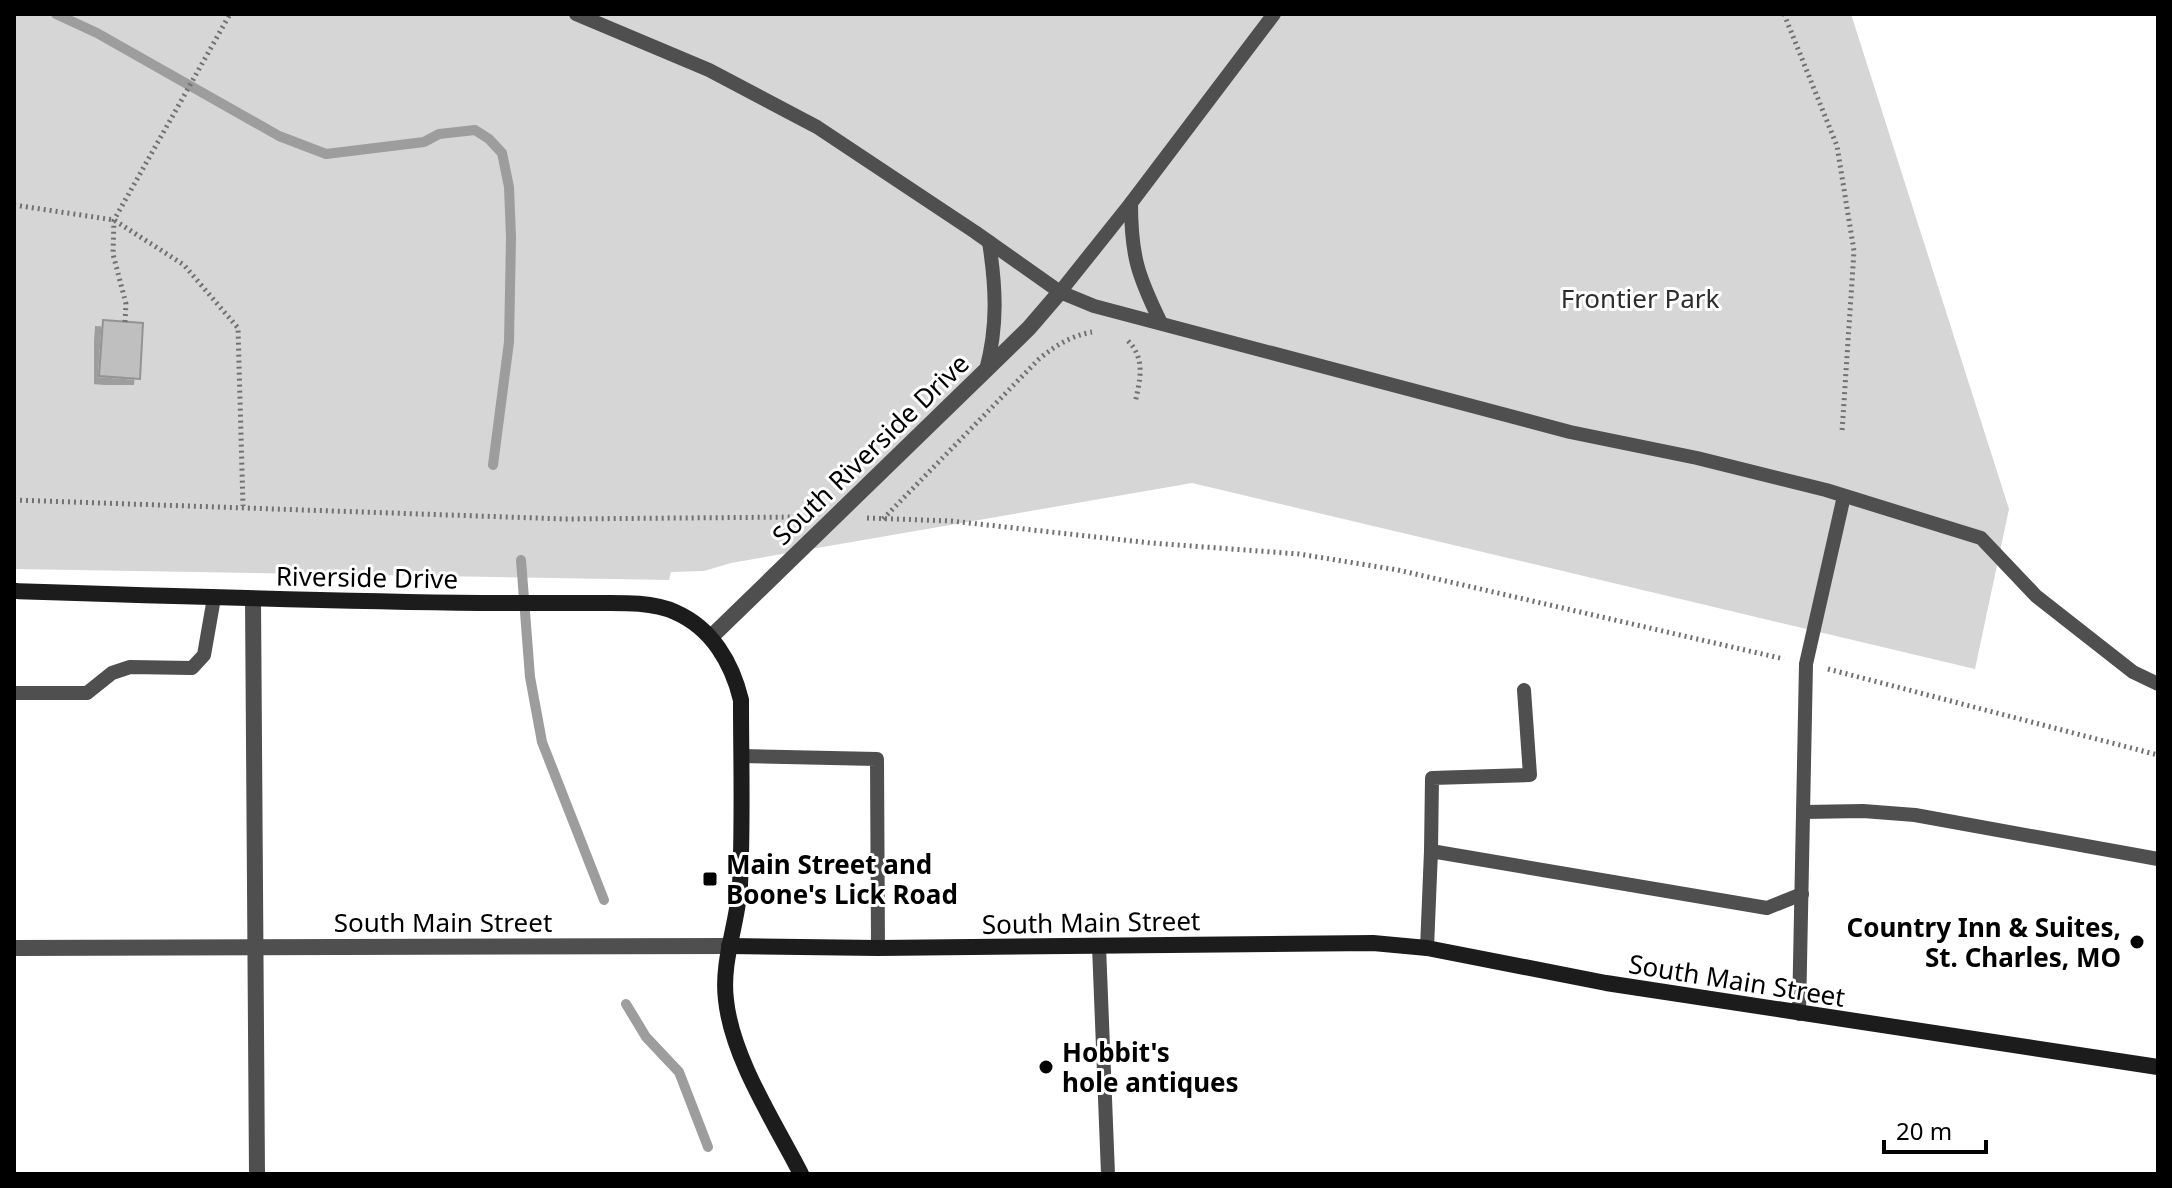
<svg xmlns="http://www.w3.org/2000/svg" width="2172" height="1188" font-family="'Noto Sans',sans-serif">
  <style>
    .green { fill: #d6d6d6 }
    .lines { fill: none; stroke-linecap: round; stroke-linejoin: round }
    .stream { stroke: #9d9d9d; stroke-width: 10 }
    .building { fill: #bfbfbf; stroke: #939393; stroke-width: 2; filter: url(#shadow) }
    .path { stroke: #717171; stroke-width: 5; stroke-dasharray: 2 4; stroke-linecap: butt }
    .lane { stroke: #4f4f4f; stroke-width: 14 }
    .street { stroke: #4f4f4f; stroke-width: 16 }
    .secondary { stroke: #1c1c1c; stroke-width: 16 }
    .poi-dot { fill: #000; stroke: #fff; stroke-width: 3 }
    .labels { text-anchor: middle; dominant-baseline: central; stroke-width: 6; stroke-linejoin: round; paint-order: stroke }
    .park-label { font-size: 26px; fill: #2d2d2d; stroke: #fff }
    .street-label { font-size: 26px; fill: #000; stroke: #fff }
    .poi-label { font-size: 26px; font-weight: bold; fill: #000; stroke: #fff; text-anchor: start }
  </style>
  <defs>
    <filter id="shadow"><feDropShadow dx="-7" dy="7" stdDeviation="0" flood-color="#0004"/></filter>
  </defs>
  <rect width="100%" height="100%" fill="#fff"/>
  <path class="green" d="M 14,14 L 1851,14 L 2009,509 L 1975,669 L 1192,483 L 731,563 L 704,571 L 671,572 L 669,580 L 14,569 Z"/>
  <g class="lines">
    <g class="stream">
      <path d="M 56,14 L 97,33 L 279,136 L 326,154 L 424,142 L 439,134 L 475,130 L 489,139 L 502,153 L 509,187 L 511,237 L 509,342 L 493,465"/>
      <path d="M 521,560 L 530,677 L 542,742 L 604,900"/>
      <path d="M 626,1004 L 646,1037 L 679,1072 L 708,1147"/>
    </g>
  </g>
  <path class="building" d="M 103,320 L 143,323 L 140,379 L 99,376 Z"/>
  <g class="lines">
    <g class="path">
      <path d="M 1784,14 L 1837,146 L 1854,251 L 1842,432"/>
      <path d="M 14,205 L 114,220 L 184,265 L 238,328 L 243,506"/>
      <path d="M 125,322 L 126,304 L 113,254 L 114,220 L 230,14"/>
      <path d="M 1128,341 C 1146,359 1140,380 1135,403"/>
      <path d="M 14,500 L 565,519 L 797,517"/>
      <path d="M 867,518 L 951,521 L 1151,543 L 1299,554 L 1398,570 L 1784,659"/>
      <path d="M 883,519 L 1039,359 C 1056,345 1071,336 1092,332"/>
      <path d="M 1828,669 L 2158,755"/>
    </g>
    <g class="lane">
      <path d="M 576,14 L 709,70 L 817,127 L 975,232 L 1060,292 L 1094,306 L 1570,432 L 1697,458 L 1826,490 L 1981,538 L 2036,596 L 2133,672 L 2158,684"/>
      <path d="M 1131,203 C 1131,256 1138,276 1161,323"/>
      <path d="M 1060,292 L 1131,203 L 1274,14"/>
      <path d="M 986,370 C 998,326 996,287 989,242"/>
      <path d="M 14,693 L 87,693 L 112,673 L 130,667 L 192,668 L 204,655 L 214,598"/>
      <path d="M 741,756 L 877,759 L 878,948"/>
      <path d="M 1804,812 L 1863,811 L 1915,815 L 2158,859"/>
      <path d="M 1431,851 L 1432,778 L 1530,775 L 1524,690"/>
      <path d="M 1099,946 L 1108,1174"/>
      <path d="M 1427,948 L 1431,851 L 1767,908 L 1802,894"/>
      <path d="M 1799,1014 L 1806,664 L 1844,496"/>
    </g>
    <g class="street">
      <path d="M 253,599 L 257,1174"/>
      <path d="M 711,637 L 986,370 L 1029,328 L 1060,292"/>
      <path d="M 14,948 L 729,946"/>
    </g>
    <g class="secondary">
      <path d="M 14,591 C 170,596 325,601 481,603 C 518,603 554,603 591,603 C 616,603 651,601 675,612 C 712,628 732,663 741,700 C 741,762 743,823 740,885 C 738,923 721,961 726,1000 C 732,1058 775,1123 801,1174"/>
      <path d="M 729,946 L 878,948 L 1373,943 L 1427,948 L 1606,983 L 2158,1067"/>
    </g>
  </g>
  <g class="poi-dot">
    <rect x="702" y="871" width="16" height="16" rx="4"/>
    <circle cx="2137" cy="942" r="8"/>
    <circle cx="1046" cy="1067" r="8"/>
  </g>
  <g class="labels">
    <g class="park-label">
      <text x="1640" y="298">Frontier Park</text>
    </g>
    <g class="street-label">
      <text transform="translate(870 449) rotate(-44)">South Riverside Drive</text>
      <text transform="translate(367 577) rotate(1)">Riverside Drive</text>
      <text x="443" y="922">South Main Street</text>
      <text transform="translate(1091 922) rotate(-1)">South Main Street</text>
      <text transform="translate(1737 980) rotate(9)">South Main Street</text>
    </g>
    <g class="poi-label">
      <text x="726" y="864">Main Street and<tspan x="726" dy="30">Boone's Lick Road</tspan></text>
      <text x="2121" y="927" text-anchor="end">Country Inn &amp; Suites,<tspan x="2121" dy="30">St. Charles, MO</tspan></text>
      <text x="1062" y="1052">Hobbit's<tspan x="1062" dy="30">hole antiques</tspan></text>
    </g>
  </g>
  <rect width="2172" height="1188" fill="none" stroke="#000000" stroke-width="32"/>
  <path d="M1884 1140v12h102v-12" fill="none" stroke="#000000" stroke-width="4"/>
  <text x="1896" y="1140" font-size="24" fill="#000000" stroke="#ffffff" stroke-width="6" paint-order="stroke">20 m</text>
</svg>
